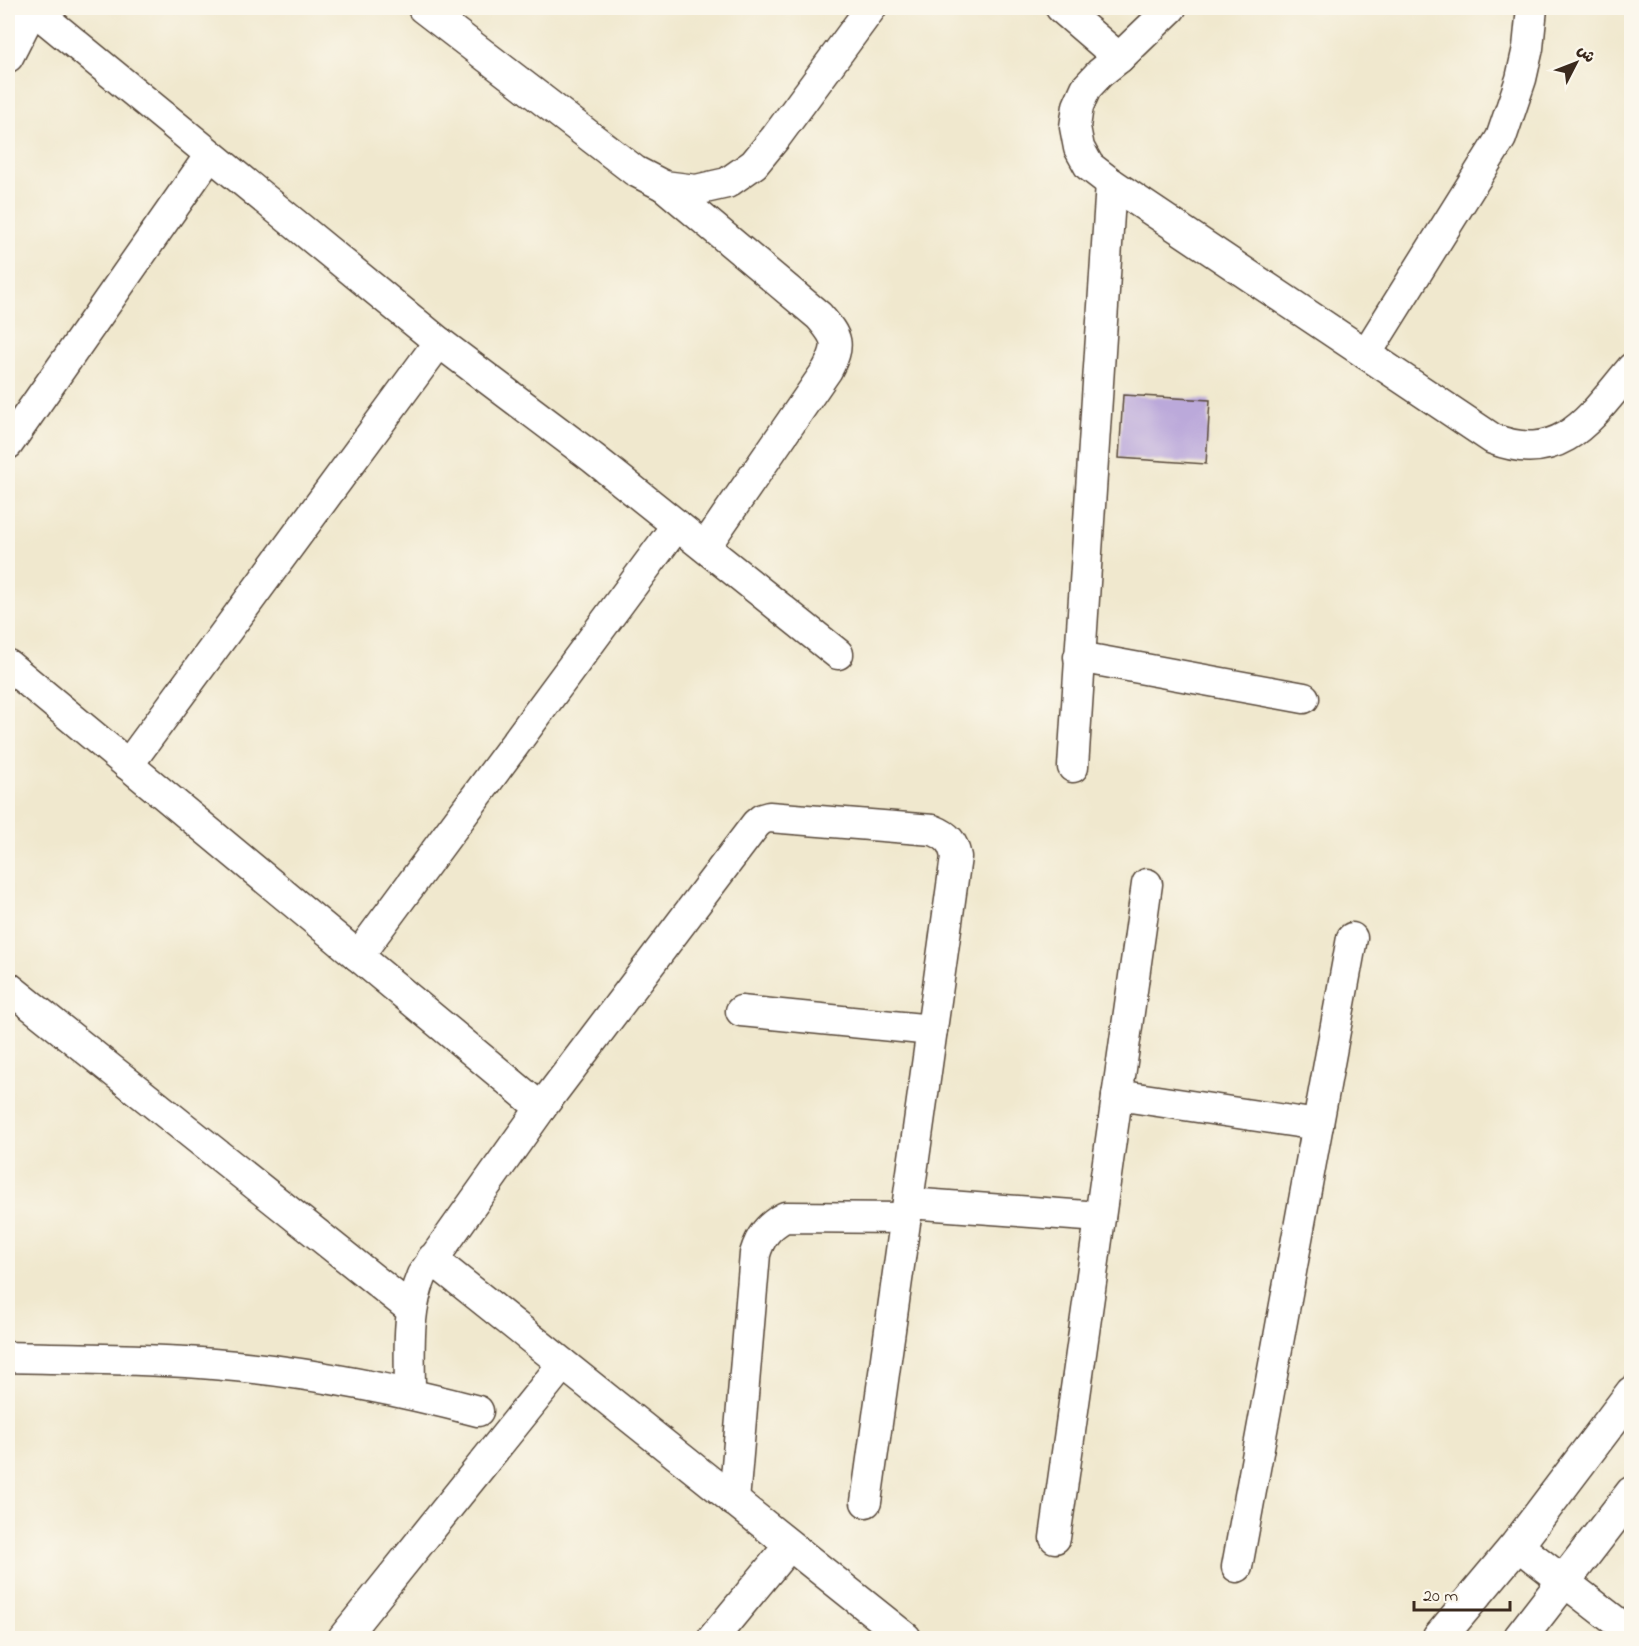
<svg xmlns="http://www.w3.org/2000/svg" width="1639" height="1646" font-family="'Indie Flower','Playpen Sans Arabic',sans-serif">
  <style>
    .building { fill: #bba9da }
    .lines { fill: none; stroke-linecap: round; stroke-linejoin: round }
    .minor-casing { stroke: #564638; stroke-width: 33 }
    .tertiary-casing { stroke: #564638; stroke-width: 36 }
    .minor { stroke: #fff; stroke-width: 30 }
    .tertiary { stroke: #fff; stroke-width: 33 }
  </style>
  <rect width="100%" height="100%" fill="#fbf7ec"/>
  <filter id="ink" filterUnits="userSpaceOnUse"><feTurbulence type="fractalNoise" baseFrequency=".0167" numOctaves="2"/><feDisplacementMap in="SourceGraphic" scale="12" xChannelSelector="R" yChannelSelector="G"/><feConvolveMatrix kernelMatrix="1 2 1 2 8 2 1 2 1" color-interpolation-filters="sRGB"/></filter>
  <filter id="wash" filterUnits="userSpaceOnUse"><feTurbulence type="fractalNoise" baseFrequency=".008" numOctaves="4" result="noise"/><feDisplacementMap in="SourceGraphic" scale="24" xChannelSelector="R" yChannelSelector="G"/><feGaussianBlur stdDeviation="1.35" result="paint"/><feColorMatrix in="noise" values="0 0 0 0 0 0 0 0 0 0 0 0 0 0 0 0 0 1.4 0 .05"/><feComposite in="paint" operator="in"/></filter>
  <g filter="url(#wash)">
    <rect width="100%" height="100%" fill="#f0e8ce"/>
    <g id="blocks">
      <path class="building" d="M 1123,395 L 1210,400 L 1206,464 L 1119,458 Z"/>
    </g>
  </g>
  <g filter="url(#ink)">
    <use href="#blocks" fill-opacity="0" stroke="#564638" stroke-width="1.5"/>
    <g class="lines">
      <defs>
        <g id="minor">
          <path d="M 423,8 L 635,171 L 664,186 L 696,190 L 727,183 L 754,164 L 776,137 L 871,8"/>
          <path d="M 1061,8 L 1119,58"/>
          <path d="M 1171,8 L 1119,58 L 1100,73 L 1086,88 L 1078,106 L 1075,127 L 1079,148 L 1089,166 L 1111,183 L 1493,439 C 1563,466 1592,415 1632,368"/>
          <path d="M 33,9 L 439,342 L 593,458 L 838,654"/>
          <path d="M 8,57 L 33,8"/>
          <path d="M 664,186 L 819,316 C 838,338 841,344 827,370 L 705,547"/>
          <path d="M 1366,354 L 1501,138 L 1521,79 L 1528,48 L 1532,8"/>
          <path d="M 8,444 L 210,155"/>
          <path d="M 1079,657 L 1304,698"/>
          <path d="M 8,665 L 541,1108"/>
          <path d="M 128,765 L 439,342"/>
          <path d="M 1073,767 L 1111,183"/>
          <path d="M 358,956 L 677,525"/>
          <path d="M 8,987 L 411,1309"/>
          <path d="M 741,1011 L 932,1030"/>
          <path d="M 1117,1095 L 1318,1125"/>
          <path d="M 908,1203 L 1100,1217"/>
          <path d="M 432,1259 L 906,1638"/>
          <path d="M 8,1357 C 76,1359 145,1358 213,1364 C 303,1371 390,1388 478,1411"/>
          <path d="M 410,1393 C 410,1353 406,1312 422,1275 L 541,1108 L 756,824 L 762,819 L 769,817 L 933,830 C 948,836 953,842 956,857 L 866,1502"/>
          <path d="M 734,1501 L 755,1254 C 760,1237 768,1226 785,1217 L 906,1218"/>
          <path d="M 1055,1538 L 1147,884"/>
          <path d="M 1517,1545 L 1632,1634"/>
          <path d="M 1237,1567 L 1352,938"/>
          <path d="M 343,1638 L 563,1364"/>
          <path d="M 713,1638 L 789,1546"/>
        </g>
        <g id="tertiary">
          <path d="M 1439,1638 L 1517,1545 L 1632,1393"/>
          <path d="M 1520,1638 L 1632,1493"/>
        </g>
      </defs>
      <use href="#minor" class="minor-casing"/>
      <use href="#tertiary" class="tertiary-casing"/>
      <use href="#minor" class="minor"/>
      <use href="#tertiary" class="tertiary"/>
    </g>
  </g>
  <rect width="1639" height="1646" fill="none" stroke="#fbf7ec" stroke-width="30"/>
  <g transform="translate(1576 63) rotate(48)" stroke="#fbf7ec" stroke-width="4.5" paint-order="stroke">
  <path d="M0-4.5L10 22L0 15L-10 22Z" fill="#3b2a1e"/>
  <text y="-9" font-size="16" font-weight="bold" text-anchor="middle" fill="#3b2a1e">ش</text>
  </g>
  <path d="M1414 1601v9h96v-9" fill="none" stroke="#3b2a1e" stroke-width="3"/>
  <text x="1423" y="1601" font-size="18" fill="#3b2a1e" stroke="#fbf7ec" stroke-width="4.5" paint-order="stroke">20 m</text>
</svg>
